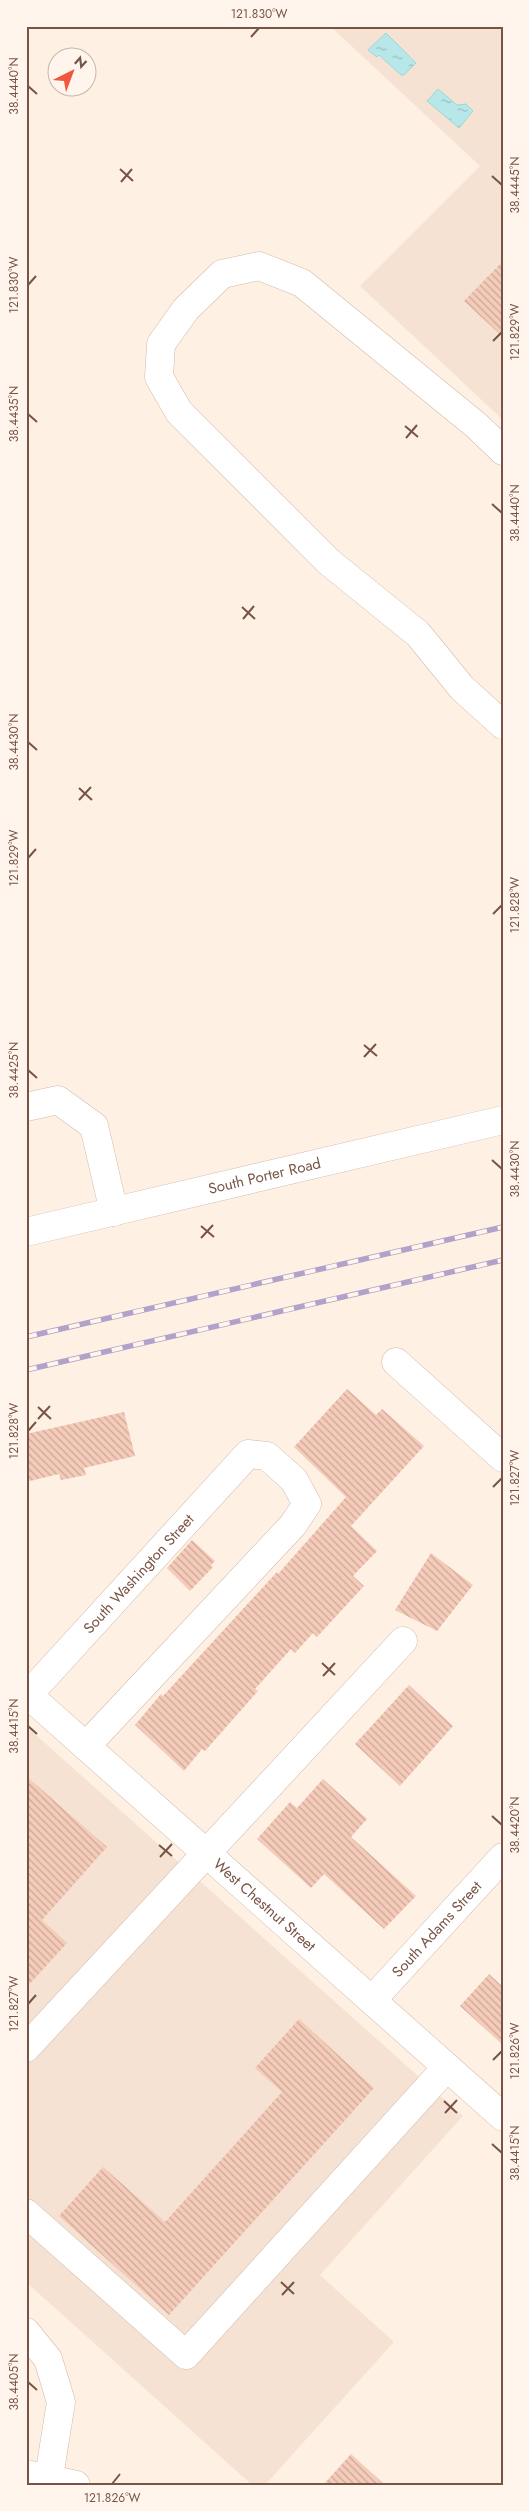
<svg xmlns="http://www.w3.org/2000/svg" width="529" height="2511" font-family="Jost,sans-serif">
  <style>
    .residential { fill: #f6e2d2 }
    .water { fill: url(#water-ripples); stroke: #9cd8db }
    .building { fill: url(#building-back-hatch) }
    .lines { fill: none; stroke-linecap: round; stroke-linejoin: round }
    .minor-casing { stroke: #d2b9ab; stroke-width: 29 }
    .minor { stroke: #fff; stroke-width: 28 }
    .rail-casing { stroke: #b2a1c8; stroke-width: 5.5 }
    .rail { stroke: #fff5ec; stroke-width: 4; stroke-dasharray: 11; stroke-linecap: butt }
    .ticks { fill: none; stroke: #785447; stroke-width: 2 }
    .labels { text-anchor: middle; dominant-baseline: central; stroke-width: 4.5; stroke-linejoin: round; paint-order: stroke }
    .street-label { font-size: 15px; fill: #785447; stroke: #fff5ec }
    .neatline { fill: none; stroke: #785447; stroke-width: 2 }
    .ticks-label { font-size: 12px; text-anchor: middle; fill: #785447 }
  </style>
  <defs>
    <pattern id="water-ripples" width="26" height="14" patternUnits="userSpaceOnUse" patternTransform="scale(1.25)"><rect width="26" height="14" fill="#b7e7e9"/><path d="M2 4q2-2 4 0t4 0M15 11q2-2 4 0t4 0" fill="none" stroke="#9abebf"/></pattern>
    <pattern id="building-back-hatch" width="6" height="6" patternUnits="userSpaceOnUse" patternTransform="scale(1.25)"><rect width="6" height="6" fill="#f5cbb9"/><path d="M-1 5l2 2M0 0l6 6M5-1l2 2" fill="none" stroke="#cba798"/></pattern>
  </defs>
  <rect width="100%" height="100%" fill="#fef1e4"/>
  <g class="residential">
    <path d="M 330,26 L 503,26 L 503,420 L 360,286 L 480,166 Z"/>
    <path d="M 26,1726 L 463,2116 L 320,2275 L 394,2342 L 265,2485 L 252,2485 L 26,2282 Z"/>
  </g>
  <g class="water">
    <path d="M 386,33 L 416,63 L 404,75 L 401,75 L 379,55 L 377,57 L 368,50 Z"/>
    <path d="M 438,89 L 457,105 L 466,104 L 473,111 L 459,128 L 427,101 Z"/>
  </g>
  <g class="building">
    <path d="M 503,261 L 503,337 L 464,301 Z"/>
    <path d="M 347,1389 L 376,1415 L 382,1409 L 424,1446 L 351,1526 L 377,1551 L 353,1576 L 364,1586 L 317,1637 L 313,1633 L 295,1653 L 291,1649 L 255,1689 L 258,1691 L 205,1751 L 202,1749 L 184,1771 L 135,1725 L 161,1694 L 163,1696 L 277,1572 L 278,1574 L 346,1497 L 294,1447 Z"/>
    <path d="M 124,1412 L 135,1456 L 84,1468 L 86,1475 L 61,1480 L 59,1474 L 26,1482 L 26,1434 Z"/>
    <path d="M 192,1540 L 215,1561 L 211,1565 L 213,1567 L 190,1591 L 167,1568 Z"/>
    <path d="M 431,1553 L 473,1585 L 437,1631 L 395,1610 Z"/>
    <path d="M 409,1685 L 453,1726 L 400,1786 L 355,1744 Z"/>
    <path d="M 26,1776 L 107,1847 L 42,1920 L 67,1943 L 26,1988 Z"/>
    <path d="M 323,1779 L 367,1819 L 351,1837 L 416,1896 L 384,1929 L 324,1874 L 311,1888 L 257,1839 L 290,1802 L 297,1808 Z"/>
    <path d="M 489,1974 L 503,1987 L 503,2045 L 460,2006 Z"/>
    <path d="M 299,2019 L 374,2088 L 169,2315 L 59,2216 L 103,2167 L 165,2222 L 282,2092 L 255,2068 Z"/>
    <path d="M 351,2454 L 385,2485 L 323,2485 Z"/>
  </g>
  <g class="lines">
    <defs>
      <g id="minor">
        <path d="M 503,451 L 477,426 L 302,283 L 259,266 L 222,274 L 186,309 L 161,344 L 159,377 L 179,412 L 329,562 L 418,634 L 462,688 L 503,725"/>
        <path d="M 26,1107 L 58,1100 L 94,1126 L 114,1212"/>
        <path id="s1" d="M 26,1232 L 503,1120"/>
        <path d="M 396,1362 L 503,1458"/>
        <path id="s2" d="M 26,1693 L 503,2117"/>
        <path id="s3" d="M 28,1695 L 248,1454 L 267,1456 L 294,1480 L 307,1504 L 293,1525 L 86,1746"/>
        <path id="s4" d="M 372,2000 L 503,1857"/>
        <path d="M 26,2048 L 403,1641"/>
        <path d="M 26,2213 L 186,2355 L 447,2067"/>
        <path d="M 26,2332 L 48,2359 L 61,2402 L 49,2477"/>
        <path d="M 26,2474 L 76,2485"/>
      </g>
    </defs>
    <use href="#minor" class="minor-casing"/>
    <use href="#minor" class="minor"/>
    <defs>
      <g id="rail">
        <path d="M 26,1337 L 503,1227"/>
        <path d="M 26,1370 L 503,1260"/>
      </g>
    </defs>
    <use href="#rail" class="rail-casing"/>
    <use href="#rail" class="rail"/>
  </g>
  <path class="ticks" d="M 251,37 L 259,28M 28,86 L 37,94M 120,169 L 133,181M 492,176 L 502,185M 121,182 L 132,169M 28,285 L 36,276M 493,341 L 502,332M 28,414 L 37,422M 405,426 L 418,437M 406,438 L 417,425M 492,504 L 502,513M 242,607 L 255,619M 243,619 L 254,606M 28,742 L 37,750M 79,788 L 92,800M 79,800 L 91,787M 28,858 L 36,849M 493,914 L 502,905M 364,1045 L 377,1056M 364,1057 L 376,1044M 28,1070 L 37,1078M 492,1160 L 502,1169M 201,1226 L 214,1237M 201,1238 L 213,1225M 38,1407 L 51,1419M 38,1419 L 50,1406M 28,1431 L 36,1422M 493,1487 L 502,1478M 322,1663 L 335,1675M 323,1676 L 335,1663M 28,1726 L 37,1734M 492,1816 L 502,1825M 159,1845 L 172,1856M 160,1857 L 172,1844M 28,2004 L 36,1995M 493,2060 L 502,2051M 444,2101 L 457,2113M 445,2113 L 457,2100M 492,2144 L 502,2153M 281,2282 L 294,2294M 282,2295 L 294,2282M 28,2382 L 37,2390M 112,2484 L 120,2474"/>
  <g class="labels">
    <g class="street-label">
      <text stroke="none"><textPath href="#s1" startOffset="245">South Porter Road</textPath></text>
      <text stroke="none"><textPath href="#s3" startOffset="164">South Washington Street</textPath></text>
      <text stroke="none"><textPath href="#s2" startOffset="319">West Chestnut Street</textPath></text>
      <text stroke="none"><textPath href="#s4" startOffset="96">South Adams Street</textPath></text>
    </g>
  </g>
  <rect width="529" height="2511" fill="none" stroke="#fff5ec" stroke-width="55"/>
  <g transform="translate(72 72) rotate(42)"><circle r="24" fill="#fff5ec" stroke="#c9b5aa"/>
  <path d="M0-4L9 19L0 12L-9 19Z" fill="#f05640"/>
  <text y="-8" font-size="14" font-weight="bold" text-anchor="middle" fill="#785447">N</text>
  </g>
  <rect x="28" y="28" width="474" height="2456" class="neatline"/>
  <g class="ticks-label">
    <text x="259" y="18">121.830°W</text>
    <text transform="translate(14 86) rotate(-90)" y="4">38.4440°N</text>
    <text transform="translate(515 185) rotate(-90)" y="4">38.4445°N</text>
    <text transform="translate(14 285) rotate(-90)" y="4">121.830°W</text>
    <text transform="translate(515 332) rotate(-90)" y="4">121.829°W</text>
    <text transform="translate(14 414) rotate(-90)" y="4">38.4435°N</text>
    <text transform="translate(515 513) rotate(-90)" y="4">38.4440°N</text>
    <text transform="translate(14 742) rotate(-90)" y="4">38.4430°N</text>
    <text transform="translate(14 858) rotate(-90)" y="4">121.829°W</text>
    <text transform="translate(515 905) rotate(-90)" y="4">121.828°W</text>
    <text transform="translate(14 1070) rotate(-90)" y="4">38.4425°N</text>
    <text transform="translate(515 1169) rotate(-90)" y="4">38.4430°N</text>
    <text transform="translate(14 1431) rotate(-90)" y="4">121.828°W</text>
    <text transform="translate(515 1478) rotate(-90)" y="4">121.827°W</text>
    <text transform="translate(14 1726) rotate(-90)" y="4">38.4415°N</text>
    <text transform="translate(515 1825) rotate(-90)" y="4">38.4420°N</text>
    <text transform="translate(14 2004) rotate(-90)" y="4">121.827°W</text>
    <text transform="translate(515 2051) rotate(-90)" y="4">121.826°W</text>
    <text transform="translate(515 2153) rotate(-90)" y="4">38.4415°N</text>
    <text transform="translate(14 2382) rotate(-90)" y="4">38.4405°N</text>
    <text x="112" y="2502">121.826°W</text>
  </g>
</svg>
